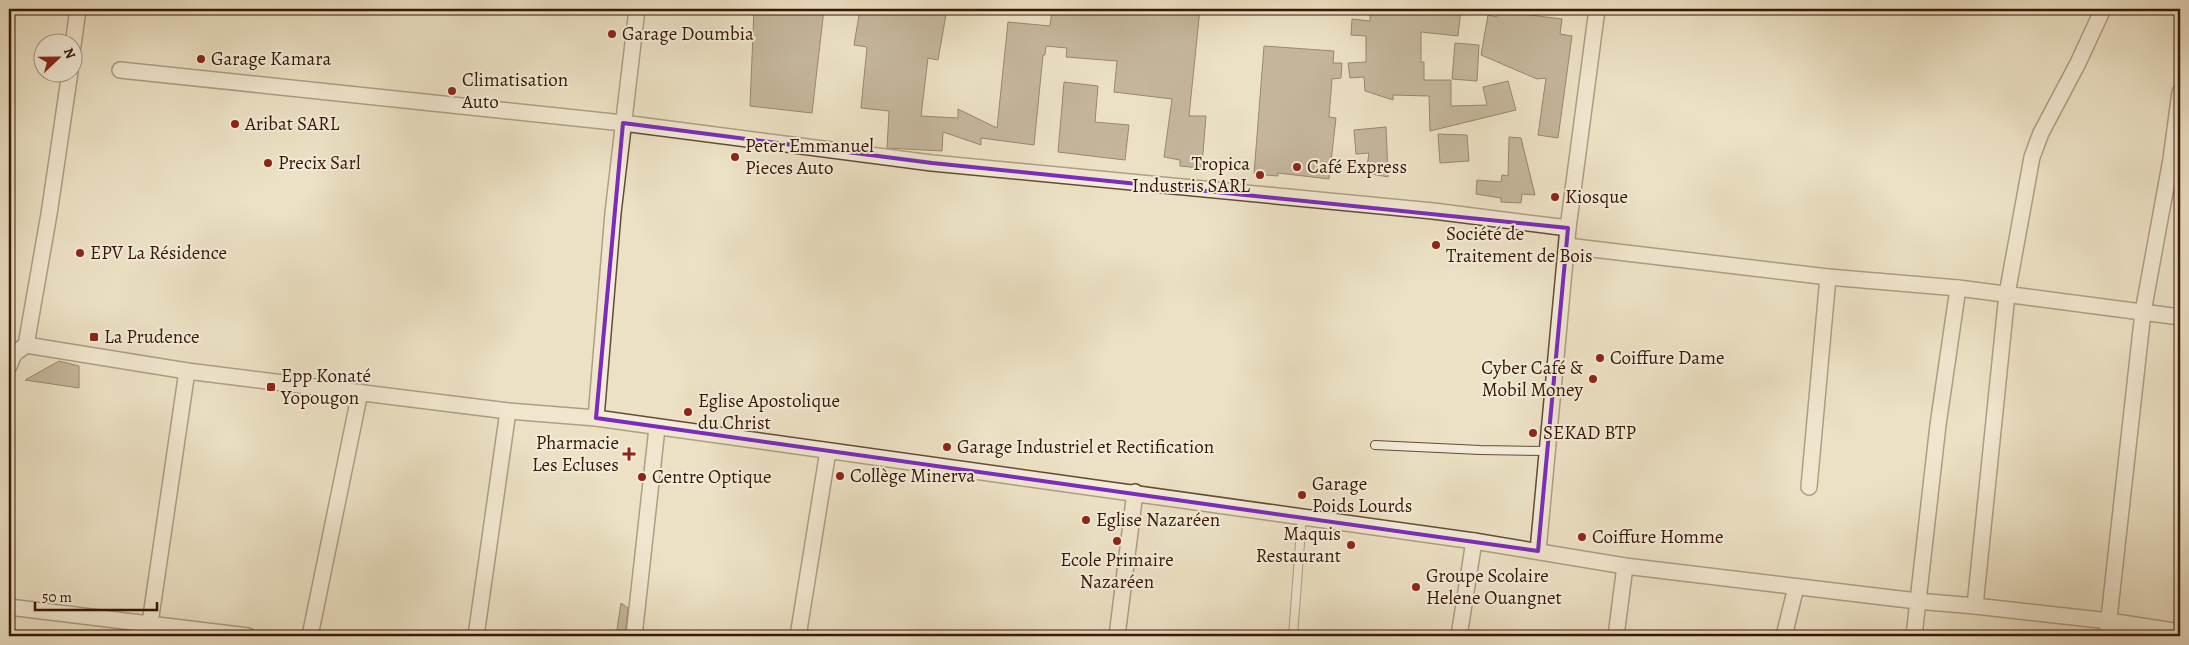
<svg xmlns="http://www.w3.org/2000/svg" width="2189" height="645" font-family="Alegreya,serif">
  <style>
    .building { fill: #968069; stroke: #381707 }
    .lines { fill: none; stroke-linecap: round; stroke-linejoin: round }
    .service-casing { stroke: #654a36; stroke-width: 10 }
    .minor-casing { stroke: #654a36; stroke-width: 18 }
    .service { stroke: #f3ecd9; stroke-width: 8 }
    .minor { stroke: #f3ecd9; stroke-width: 15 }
    .marked { fill: none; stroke: #7b2cbf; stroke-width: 4; stroke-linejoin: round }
    .poi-dot { fill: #8f2418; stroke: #f3ecd9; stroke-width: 2 }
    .labels { text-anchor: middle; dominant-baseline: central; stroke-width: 4; stroke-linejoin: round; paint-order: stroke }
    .poi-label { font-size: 19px; fill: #381707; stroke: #f3ecd9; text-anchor: start }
  </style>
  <rect width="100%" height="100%" fill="#ece1c4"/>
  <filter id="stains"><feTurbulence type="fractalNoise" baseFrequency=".004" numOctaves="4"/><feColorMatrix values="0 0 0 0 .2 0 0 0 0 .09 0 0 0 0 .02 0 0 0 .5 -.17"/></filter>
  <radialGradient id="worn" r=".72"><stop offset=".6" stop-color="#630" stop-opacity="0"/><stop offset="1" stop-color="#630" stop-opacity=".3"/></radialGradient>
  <g class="building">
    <path d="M 754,9 L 824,9 L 812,113 L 750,106 Z"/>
    <path d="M 860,9 L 947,9 L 938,60 L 928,58 L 921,116 L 958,118 L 958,109 L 997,128 L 1008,22 L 1050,26 L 1052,9 L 1200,9 L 1189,116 L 1206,116 L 1202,165 L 1200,168 L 1180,166 L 1180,160 L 1164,157 L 1172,99 L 1114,92 L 1117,61 L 1066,57 L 1067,48 L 1046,46 L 1045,55 L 1043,55 L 1034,145 L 981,138 L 981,145 L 943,132 L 942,151 L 887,148 L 889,111 L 861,108 L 867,47 L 854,45 Z"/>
    <path d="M 1370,9 L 1461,9 L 1458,36 L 1421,32 L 1421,62 L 1424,62 L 1424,80 L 1451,80 L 1451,106 L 1487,105 L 1483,87 L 1508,81 L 1516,110 L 1430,131 L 1429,96 L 1393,95 L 1393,100 L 1365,91 L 1364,77 L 1350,78 L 1348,63 L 1366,62 L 1366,36 L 1351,35 L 1352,19 L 1370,21 Z"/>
    <path d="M 1499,9 L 1515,9 L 1514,13 L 1562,19 L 1560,34 L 1572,36 L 1558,138 L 1538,135 L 1546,78 L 1537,79 L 1481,55 L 1488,15 L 1497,17 Z"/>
    <path d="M 1455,43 L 1479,45 L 1477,81 L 1452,79 Z"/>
    <path d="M 1264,46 L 1334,51 L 1333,63 L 1342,63 L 1341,78 L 1332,79 L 1329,117 L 1336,118 L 1329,179 L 1278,173 L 1278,176 L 1254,174 Z"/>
    <path d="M 1064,82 L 1098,86 L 1095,122 L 1129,125 L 1125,160 L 1058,152 Z"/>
    <path d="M 1386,127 L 1387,149 L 1388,177 L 1366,173 L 1369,153 L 1356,154 L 1354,130 Z"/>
    <path d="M 1438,134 L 1467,135 L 1469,161 L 1440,163 Z"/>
    <path d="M 1509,137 L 1521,138 L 1535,195 L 1522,194 L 1521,203 L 1501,202 L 1501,198 L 1476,194 L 1477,180 L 1501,182 L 1502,175 L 1508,176 Z"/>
    <path d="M 59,361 L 79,366 L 79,388 L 25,380 Z"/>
    <path d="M 621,603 L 628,608 L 625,636 L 616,636 Z"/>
  </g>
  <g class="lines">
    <defs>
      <g id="service">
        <path d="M 1375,445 L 1480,450 L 1548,451"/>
        <path d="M 1293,636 L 1302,516"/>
      </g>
      <g id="minor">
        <path d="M 72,53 L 78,9"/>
        <path d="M 120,70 L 623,123 L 932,163 L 1433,211 L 1568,228"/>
        <path d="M 1567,246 L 1828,277 L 1958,288 L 2180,317"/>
        <path d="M 26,345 L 49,214 L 70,72"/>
        <path d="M 9,366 L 14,354 L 26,345 L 187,371 L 508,411 L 596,418 L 1474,541 L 1625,566 L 1917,601 L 1975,606 L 2109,621 L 2180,632"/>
        <path d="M 596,418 L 613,213 L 637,9"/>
        <path d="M 1809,487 L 1828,277"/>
        <path d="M 1538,551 L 1568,228 L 1597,9"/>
        <path d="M 1975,606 L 2007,294 L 2032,157 L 2041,133 L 2078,63 L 2103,9"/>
        <path d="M 9,607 L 248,636"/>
        <path d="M 150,623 L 187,371"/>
        <path d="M 310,636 L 360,392"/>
        <path d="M 476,636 L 508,411"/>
        <path d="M 634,636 L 657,428"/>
        <path d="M 798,636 L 828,451"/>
        <path d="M 1117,636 L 1135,492"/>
        <path d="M 1459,636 L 1474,541"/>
        <path d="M 1616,636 L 1625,566"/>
        <path d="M 1784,636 L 1796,587"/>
        <path d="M 1914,636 L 1938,425 L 1958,288"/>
        <path d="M 2107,636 L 2143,312 L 2171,159 L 2180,92"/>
      </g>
    </defs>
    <use href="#service" class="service-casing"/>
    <use href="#minor" class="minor-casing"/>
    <use href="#service" class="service"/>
    <use href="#minor" class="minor"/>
  </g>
  <path d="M0 0H2189V645H0ZM 623,123 L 932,163 L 1568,228 L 1538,551 L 596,418 Z" fill="#ece1c4" fill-opacity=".55" fill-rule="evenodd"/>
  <path class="marked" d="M 623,123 L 932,163 L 1568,228 L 1538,551 L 596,418 Z"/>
  <g class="poi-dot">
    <circle cx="612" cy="34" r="5"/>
    <circle cx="201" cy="59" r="5"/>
    <circle cx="452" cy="91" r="5"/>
    <circle cx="235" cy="124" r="5"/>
    <circle cx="735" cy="157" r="5"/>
    <circle cx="268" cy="163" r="5"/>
    <circle cx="1297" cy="167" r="5"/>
    <circle cx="1260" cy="175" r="5"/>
    <circle cx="1555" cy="197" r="5"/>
    <circle cx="1436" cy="245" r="5"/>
    <circle cx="80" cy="253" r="5"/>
    <rect x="89" y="332" width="10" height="10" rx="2.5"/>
    <circle cx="1600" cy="358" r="5"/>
    <circle cx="1593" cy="379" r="5"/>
    <rect x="266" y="382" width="10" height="10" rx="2.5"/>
    <circle cx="688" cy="412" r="5"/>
    <circle cx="1533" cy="433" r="5"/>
    <circle cx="947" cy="447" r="5"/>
    <path d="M626.5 446.5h5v5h5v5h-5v5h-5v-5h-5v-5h5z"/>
    <circle cx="840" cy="476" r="5"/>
    <circle cx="642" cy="477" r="5"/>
    <circle cx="1302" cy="495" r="5"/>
    <circle cx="1086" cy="520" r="5"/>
    <circle cx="1582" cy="537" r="5"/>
    <circle cx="1117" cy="541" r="5"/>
    <circle cx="1351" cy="545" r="5"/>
    <circle cx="1416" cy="587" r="5"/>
  </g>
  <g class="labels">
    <g class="poi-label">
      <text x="622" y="34">Garage Doumbia</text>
      <text x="211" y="59">Garage Kamara</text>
      <text x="462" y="80">Climatisation<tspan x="462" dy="22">Auto</tspan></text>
      <text x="245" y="124">Aribat SARL</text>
      <text x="745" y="146">Peter Emmanuel<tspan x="745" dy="22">Pieces Auto</tspan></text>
      <text x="278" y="163">Precix Sarl</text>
      <text x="1250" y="164" text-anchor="end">Tropica<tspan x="1250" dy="22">Industris SARL</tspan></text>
      <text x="1307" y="167">Café Express</text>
      <text x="1565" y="197">Kiosque</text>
      <text x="1446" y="234">Société de<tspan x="1446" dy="22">Traitement de Bois</tspan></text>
      <text x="90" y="253">EPV La Résidence</text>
      <text x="104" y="337">La Prudence</text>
      <text x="1610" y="358">Coiffure Dame</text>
      <text x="1583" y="368" text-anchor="end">Cyber Café &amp;<tspan x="1583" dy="22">Mobil Money</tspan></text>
      <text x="281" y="376">Epp Konaté<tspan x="281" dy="22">Yopougon</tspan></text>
      <text x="698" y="401">Eglise Apostolique<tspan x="698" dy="22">du Christ</tspan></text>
      <text x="1543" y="433">SEKAD BTP</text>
      <text x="619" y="443" text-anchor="end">Pharmacie<tspan x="619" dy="22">Les Ecluses</tspan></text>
      <text x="957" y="447">Garage Industriel et Rectification</text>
      <text x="850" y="476">Collège Minerva</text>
      <text x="652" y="477">Centre Optique</text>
      <text x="1312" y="484">Garage<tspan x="1312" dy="22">Poids Lourds</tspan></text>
      <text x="1096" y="520">Eglise Nazaréen</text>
      <text x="1341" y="534" text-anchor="end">Maquis<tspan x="1341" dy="22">Restaurant</tspan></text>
      <text x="1592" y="537">Coiffure Homme</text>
      <text x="1117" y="560" text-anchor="middle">Ecole Primaire<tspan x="1117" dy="22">Nazaréen</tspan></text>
      <text x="1426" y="576">Groupe Scolaire<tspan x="1426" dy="22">Helene Ouangnet</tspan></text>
    </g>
  </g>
  <rect width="2189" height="645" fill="none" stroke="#ece1c4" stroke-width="30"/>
  <rect x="10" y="10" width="2169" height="625" fill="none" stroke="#381707" stroke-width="2.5"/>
  <rect x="15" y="15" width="2159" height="615" fill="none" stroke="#381707"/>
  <g transform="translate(58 58) rotate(68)"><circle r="24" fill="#f3ecd9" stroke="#a89785"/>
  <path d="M0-4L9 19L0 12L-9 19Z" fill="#8f2418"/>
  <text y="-8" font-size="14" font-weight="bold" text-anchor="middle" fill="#381707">N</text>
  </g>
  <path d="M35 602v8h122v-8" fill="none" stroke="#381707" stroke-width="2.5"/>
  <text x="42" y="602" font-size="15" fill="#381707" stroke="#f3ecd9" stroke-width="4" paint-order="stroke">50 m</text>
  <rect width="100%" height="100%" filter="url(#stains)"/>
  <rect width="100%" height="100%" fill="url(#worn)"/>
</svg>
